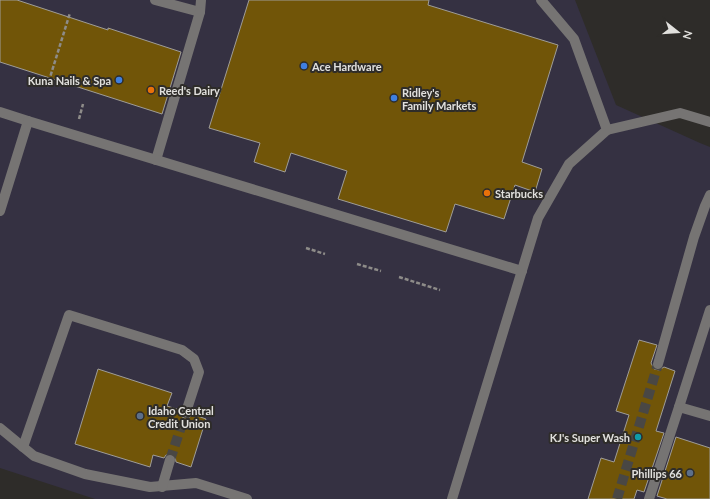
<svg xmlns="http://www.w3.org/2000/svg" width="710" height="499" font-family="Lato,sans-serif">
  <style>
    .commercial { fill: #353142 }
    .building { fill: #715508; stroke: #9f9d98 }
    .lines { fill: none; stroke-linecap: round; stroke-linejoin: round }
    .minor-tunnel { stroke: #494744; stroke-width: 10; stroke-dasharray: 10 5; stroke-linecap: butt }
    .path { stroke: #8e8c89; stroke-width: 2.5; stroke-dasharray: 4 2; stroke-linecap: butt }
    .minor { stroke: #767473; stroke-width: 10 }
    .shop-dot { fill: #3f7fe0; stroke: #2e2c29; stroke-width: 1.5 }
    .food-dot { fill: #e8710a; stroke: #2e2c29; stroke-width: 1.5 }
    .service-dot { fill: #5c6f8a; stroke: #2e2c29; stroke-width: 1.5 }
    .culture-dot { fill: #0f9aa8; stroke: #2e2c29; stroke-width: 1.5 }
    .labels { text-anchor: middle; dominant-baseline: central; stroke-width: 4; stroke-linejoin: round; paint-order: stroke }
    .poi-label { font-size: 11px; font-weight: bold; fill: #e1e0dd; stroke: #2e2c29; text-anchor: start }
  </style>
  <rect width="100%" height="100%" fill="#2e2c29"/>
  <path class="commercial" d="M 0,0 L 575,0 L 616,105 L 700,143 L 710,147 L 710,499 L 95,499 L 0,468 Z"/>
  <g class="building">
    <path d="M 0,0 L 17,0 L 108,30 L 108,28 L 181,52 L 162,114 L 0,62 Z"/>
    <path d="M 249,0 L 429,0 L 428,5 L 558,45 L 522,162 L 542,169 L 535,192 L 515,185 L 504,219 L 455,204 L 446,232 L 338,199 L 347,171 L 291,153 L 285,172 L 254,162 L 260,143 L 209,128 Z"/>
    <path d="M 639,340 L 657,345 L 651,363 L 654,369 L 659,370 L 664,367 L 675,371 L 656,431 L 664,433 L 644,492 L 637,490 L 634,499 L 588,499 L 601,458 L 614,462 L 629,415 L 616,411 Z"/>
    <path d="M 98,369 L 172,393 L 167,406 L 180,410 L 181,416 L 184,418 L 190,417 L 192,414 L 206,419 L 191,467 L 176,462 L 175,456 L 171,454 L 166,455 L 164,458 L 153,455 L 150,467 L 75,444 Z"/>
    <path d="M 676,437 L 710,448 L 710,499 L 667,499 L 657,496 Z"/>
  </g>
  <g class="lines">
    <g class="minor-tunnel">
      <path d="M 170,460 L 186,412"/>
      <path d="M 617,499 L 658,364"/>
    </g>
    <g class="path">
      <path d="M 47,87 L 70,13"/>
      <path d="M 79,119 L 83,104"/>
      <path d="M 306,248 L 325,254"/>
      <path d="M 357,264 L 381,271"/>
      <path d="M 399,277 L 440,290"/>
    </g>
    <g class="minor">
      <path d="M 155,0 L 200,12 L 201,0"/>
      <path d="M 0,112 L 28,121"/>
      <path d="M 607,130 L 680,113 L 710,122"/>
      <path d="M 156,160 L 200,12"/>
      <path d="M 0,211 L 28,121 L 522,271"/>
      <path d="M 658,364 L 694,237 L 705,206 L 710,195"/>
      <path d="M 679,407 L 710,310"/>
      <path d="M 0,428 L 34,456 L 85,474 L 150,487 L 196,483 L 247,499"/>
      <path d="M 23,447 L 69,315 L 182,350 L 194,359 L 199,372 L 186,412"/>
      <path d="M 162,487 L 170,460"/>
      <path d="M 452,499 L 538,218 L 569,164 L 607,130 L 574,39 L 541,0"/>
      <path d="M 649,499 L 679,407 L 710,416"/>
    </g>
  </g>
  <g class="shop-dot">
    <circle cx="304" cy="66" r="4"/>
    <circle cx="119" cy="80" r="4"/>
    <circle cx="394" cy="98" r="4"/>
  </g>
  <g class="food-dot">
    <circle cx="151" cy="90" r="4"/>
    <circle cx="487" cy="193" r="4"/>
  </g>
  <g class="service-dot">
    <circle cx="140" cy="416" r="4"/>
    <circle cx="690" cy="473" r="4"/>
  </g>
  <circle class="culture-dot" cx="638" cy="437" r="4"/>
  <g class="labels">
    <g class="poi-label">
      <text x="312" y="66">Ace Hardware</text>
      <text x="111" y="80" text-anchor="end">Kuna Nails &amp; Spa</text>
      <text x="159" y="90">Reed's Dairy</text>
      <text x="402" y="92">Ridley's<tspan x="402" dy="13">Family Markets</tspan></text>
      <text x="495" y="193">Starbucks</text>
      <text x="148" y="410">Idaho Central<tspan x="148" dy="13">Credit Union</tspan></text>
      <text x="630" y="437" text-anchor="end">KJ's Super Wash</text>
      <text x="682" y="473" text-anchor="end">Phillips 66</text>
    </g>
  </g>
  <g transform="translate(678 32) rotate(107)" stroke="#2e2c29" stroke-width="3" paint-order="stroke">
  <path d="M0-3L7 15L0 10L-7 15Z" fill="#e1e0dd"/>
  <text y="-6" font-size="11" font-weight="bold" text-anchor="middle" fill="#e1e0dd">N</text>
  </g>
</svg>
